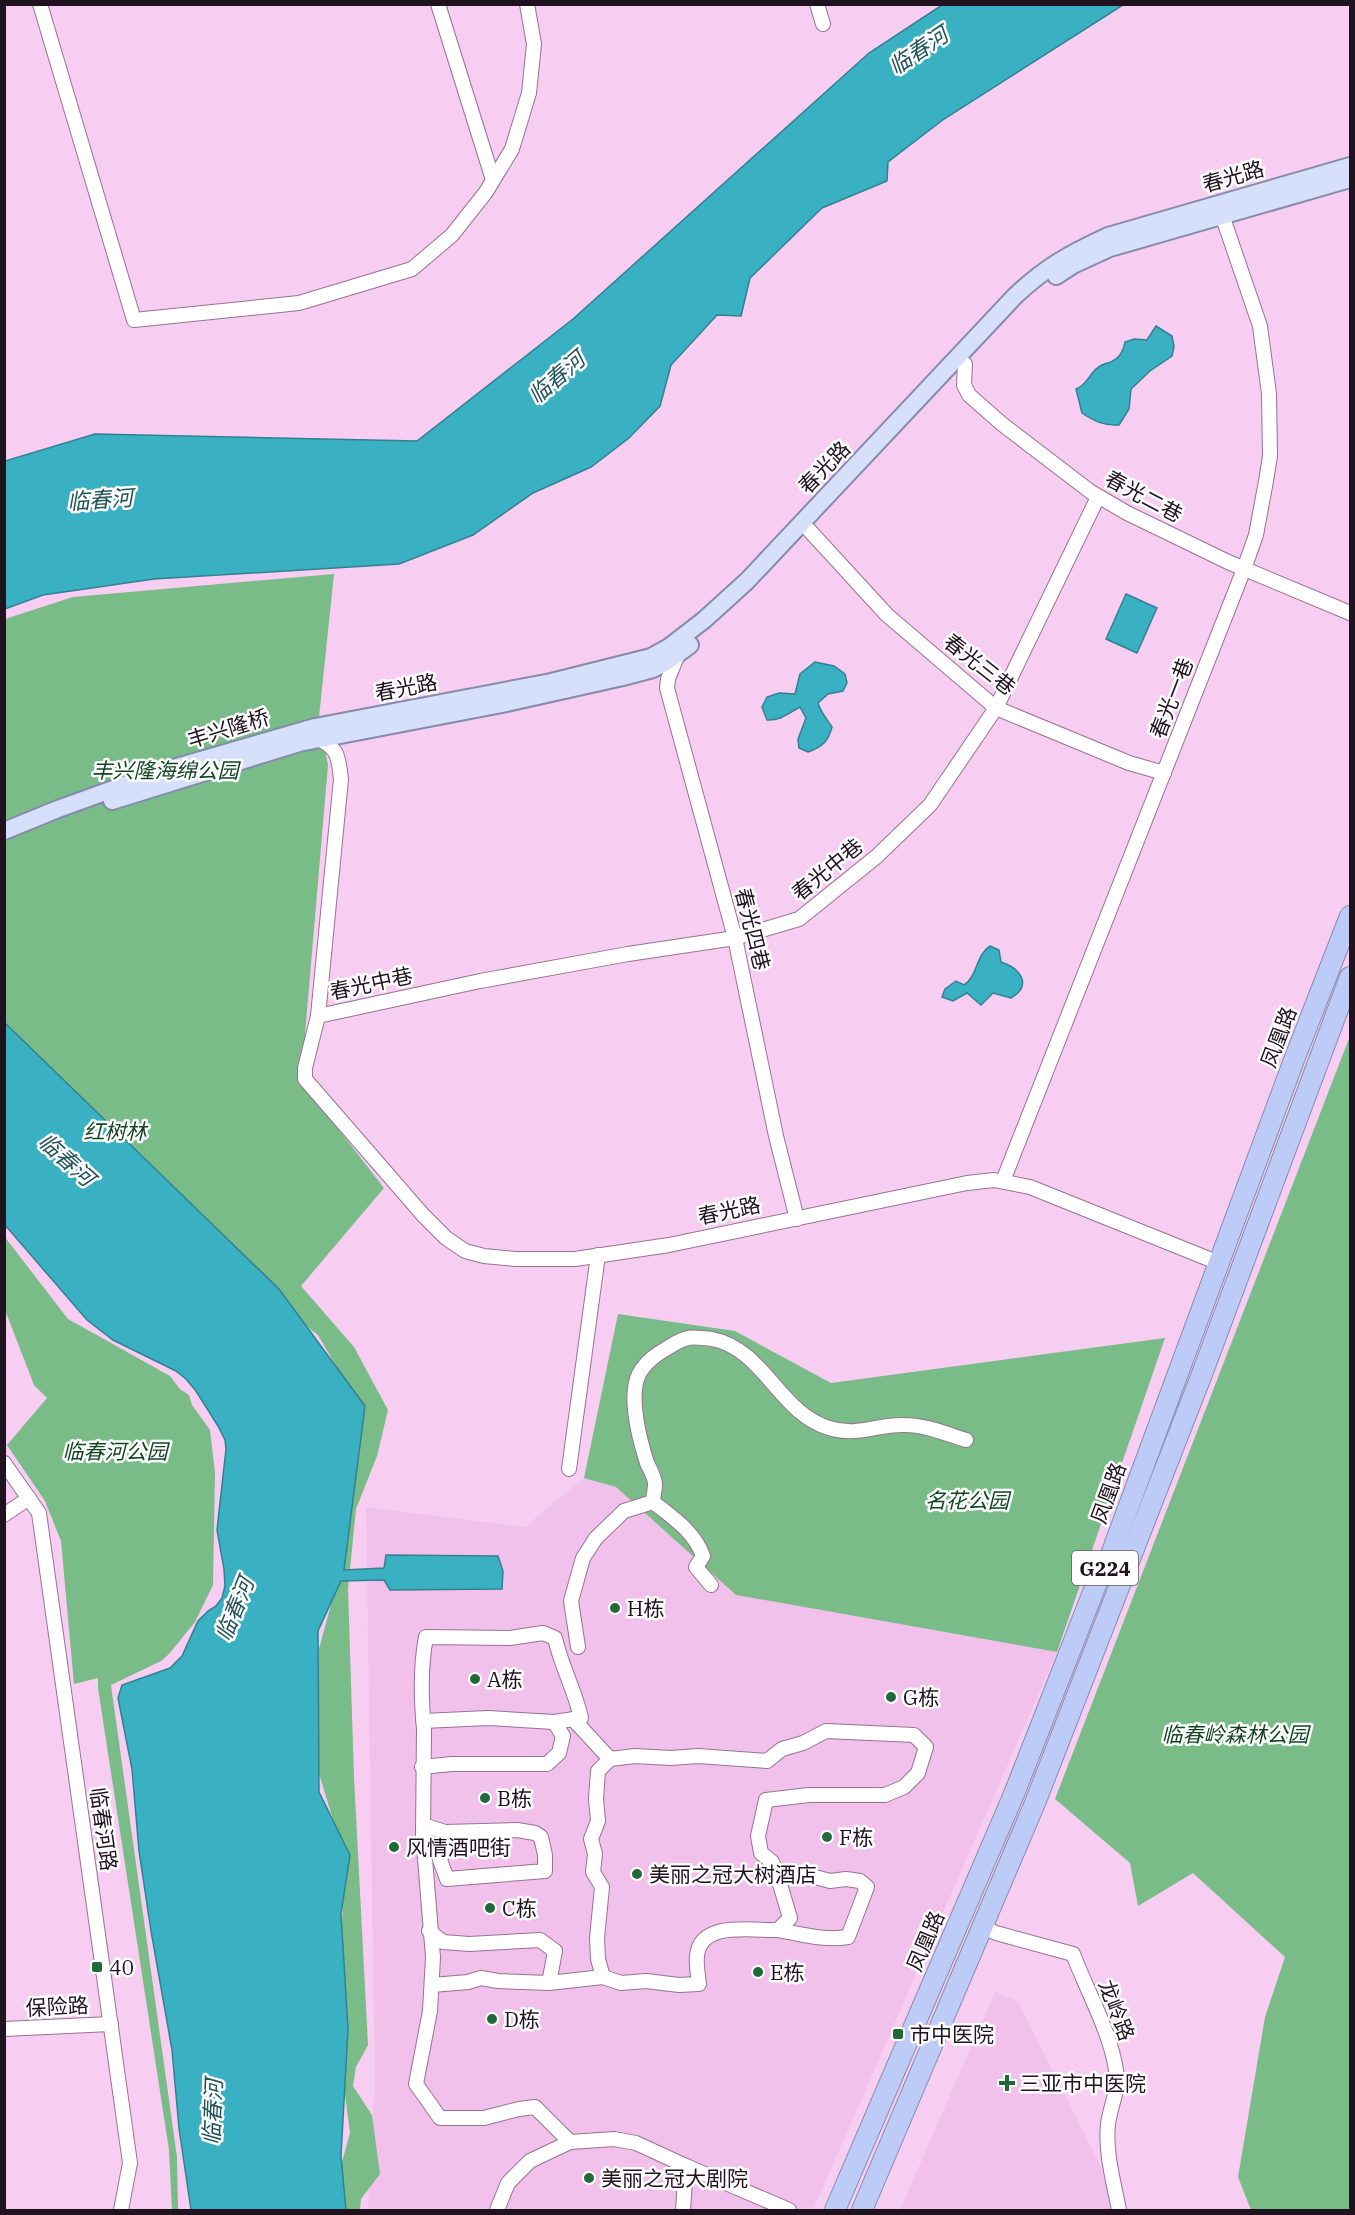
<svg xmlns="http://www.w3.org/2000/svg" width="1355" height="2215" font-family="'IBM Plex Serif','Noto Sans SC',serif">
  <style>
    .built { fill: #f1c1eb }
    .green { fill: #79bc88 }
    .water { fill: #3ab0c3; stroke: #328192; stroke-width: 1.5 }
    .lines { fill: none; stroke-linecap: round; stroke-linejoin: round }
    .minor-casing { stroke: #987293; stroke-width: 16 }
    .major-casing { stroke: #868bab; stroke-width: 20 }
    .highway-casing { stroke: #868bab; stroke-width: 22 }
    .minor { stroke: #fff; stroke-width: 14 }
    .major { stroke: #d7e0fa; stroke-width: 16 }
    .highway { stroke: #bdccf6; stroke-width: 20 }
    .poi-dot { fill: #1f6a38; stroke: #fefefe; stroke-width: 2 }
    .labels { text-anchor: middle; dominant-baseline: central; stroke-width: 5; stroke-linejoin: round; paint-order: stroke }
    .shield { fill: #fefefe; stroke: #635962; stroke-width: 1.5 }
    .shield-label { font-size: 20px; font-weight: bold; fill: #21121f }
    .street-label { font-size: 21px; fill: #21121f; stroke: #fefefe }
    .park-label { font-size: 21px; font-style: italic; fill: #124623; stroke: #fefefe }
    .poi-label { font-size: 21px; fill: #21121f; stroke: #fefefe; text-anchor: start }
    .water-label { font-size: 22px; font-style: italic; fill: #23545d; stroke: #fefefe }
  </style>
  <rect width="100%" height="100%" fill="#f7cdf2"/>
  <g class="built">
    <path d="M 584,1478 L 616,1487 L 736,1595 L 1057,1652 L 813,2210 L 368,2210 L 375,2083 L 366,1507 L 525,1527 Z"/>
    <path d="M 995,1992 L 1018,2002 L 1100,2165 L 1114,2210 L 900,2210 Z"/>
  </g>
  <g class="green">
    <path d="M 334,574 L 319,717 L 328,765 L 301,1081 L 384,1188 L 301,1286 L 354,1347 L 388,1410 L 377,1456 L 356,1509 L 348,1589 L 354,1777 L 368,2045 L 356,2067 L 353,2086 L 372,2115 L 380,2174 L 361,2199 L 360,2210 L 341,2210 L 337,2180 L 350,2133 L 340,2057 L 340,1966 L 345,1859 L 317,1767 L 313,1671 L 332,1601 L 361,1409 L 318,1335 L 209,1252 L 5,1034 L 5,619 L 73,597 Z"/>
    <path d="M 1350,1036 L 1350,2210 L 1251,2210 L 1238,2177 L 1265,2017 L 1285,1957 L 1193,1873 L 1138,1906 L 1130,1863 L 1055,1799 Z"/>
    <path d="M 4,1236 L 68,1319 L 170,1376 L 180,1389 L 189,1395 L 192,1405 L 210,1430 L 215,1473 L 213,1585 L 195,1622 L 169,1654 L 161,1661 L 111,1685 L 177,2157 L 178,2210 L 172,2210 L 169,2150 L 98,1688 L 98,1678 L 74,1684 L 61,1541 L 45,1501 L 7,1445 L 47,1398 L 34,1385 L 5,1310 Z"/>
    <path d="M 618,1314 L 735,1331 L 831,1383 L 1165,1338 L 1057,1652 L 736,1595 L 616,1487 L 584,1478 Z"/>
  </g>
  <g class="water">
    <path d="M 942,5 L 1123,5 L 944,119 L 888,162 L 887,181 L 822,208 L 750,278 L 741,316 L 717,315 L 671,365 L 660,406 L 629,438 L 591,467 L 533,493 L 473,535 L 399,564 L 154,579 L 43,595 L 5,609 L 5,461 L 95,434 L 417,441 L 573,319 L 869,53 Z"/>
    <path d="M 1156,326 L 1172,336 L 1174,346 L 1172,356 L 1150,371 L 1131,389 L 1129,409 L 1119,425 C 1104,426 1094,421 1082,413 L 1076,389 C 1088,385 1090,370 1102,365 C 1109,362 1113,363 1119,356 C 1123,351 1124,348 1125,342 L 1134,339 L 1147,340 Z"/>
    <path d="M 1126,594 L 1157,608 L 1137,653 L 1106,639 Z"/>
    <path d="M 815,662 L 834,666 L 845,674 L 847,683 L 843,691 L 828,694 L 818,703 C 821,713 827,719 832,727 C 828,742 822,747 808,752 L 799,748 L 798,739 L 806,718 L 800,707 C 789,713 780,721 767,720 L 762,707 L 767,697 L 779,693 L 795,694 L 800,674 Z"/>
    <path d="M 990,946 L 999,950 L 1001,962 C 1020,968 1033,985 1011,998 L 993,993 L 981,1005 L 967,993 L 953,1001 L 942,997 L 945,989 L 956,981 L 964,985 C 977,977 976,955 990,946 Z"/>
    <path d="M 5,1023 L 279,1289 L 365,1406 L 344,1570 L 384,1568 L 386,1555 L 498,1556 L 503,1571 L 502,1589 L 390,1590 L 384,1580 L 341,1581 L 318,1631 L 319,1792 L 350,1855 L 341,1914 L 348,2029 L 341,2156 L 346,2210 L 191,2210 L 179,2128 L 172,2050 L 151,1931 L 139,1851 L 132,1769 L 118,1698 L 122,1685 L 170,1668 L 182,1656 L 198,1621 L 208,1611 L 216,1606 L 222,1598 L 225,1586 L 224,1569 L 217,1530 L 226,1449 L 225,1440 L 218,1426 L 196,1391 L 186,1379 L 176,1371 L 113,1340 L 87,1320 L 5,1225 Z"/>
  </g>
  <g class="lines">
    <defs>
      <g id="minor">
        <path d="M 40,4 L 134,320 L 299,303 L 412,269 L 452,235 L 486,192 L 512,149 L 529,93 L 534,44 L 527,4"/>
        <path d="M 438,4 L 493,180"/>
        <path d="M 817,4 L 823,24"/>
        <path d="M 965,364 L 964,385 L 969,395 L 1002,424 L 1091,492 L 1127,513 L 1228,562 L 1350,613"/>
        <path d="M 809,530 L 887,615 L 996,708 L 1129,763 L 1164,773"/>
        <path d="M 678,654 L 668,679 L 667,688 L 735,938 L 776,1136 L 797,1219"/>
        <path d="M 317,738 C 339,749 338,756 341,779 L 318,1016 L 305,1068 L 305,1079 L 423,1215 L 446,1238 L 465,1251 L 484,1256 L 515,1259 L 575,1259 L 669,1245 L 967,1183 L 994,1180 L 1030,1187 L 1219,1263"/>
        <path d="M 318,1016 L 480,981 L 628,954 L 735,938 L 799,919 L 876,857 L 930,805 L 996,708 L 1098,497"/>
        <path d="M 1003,1181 L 1244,569 L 1256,535 L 1266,481 L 1270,456 L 1269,394 L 1260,326 L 1222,215"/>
        <path d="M 4,1463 L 39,1513 L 130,2163 L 121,2210"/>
        <path d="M 569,1469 L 598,1255"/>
        <path d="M 653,1502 C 653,1497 655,1490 655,1484 C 655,1478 650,1469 647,1463 C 640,1441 628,1396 639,1374 C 646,1361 657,1354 669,1347 C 686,1336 692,1336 712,1339 C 764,1349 779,1413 829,1428 C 858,1437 877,1424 905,1425 C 925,1425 947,1434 966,1440"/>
        <path d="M 4,1515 L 29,1498"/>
        <path d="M 578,1647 L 571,1601 L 583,1558 L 596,1538 L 624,1511 L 653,1502 C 673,1518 694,1531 703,1556 L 696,1567 L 711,1585"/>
        <path d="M 423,1721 L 488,1718 L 554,1722 L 581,1718 C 575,1690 561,1666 555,1638 L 543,1633 L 510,1638 L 426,1637 C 420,1668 421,1698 424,1729 L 423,1834 L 433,1957 L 430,2011 L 416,2084 L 440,2118 L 484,2118 L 519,2109 L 535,2107 L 570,2142"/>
        <path d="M 422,1767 L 452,1764 L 547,1764 L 559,1753 L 563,1736 L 554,1722"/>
        <path d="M 423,1825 L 445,1832 L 517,1830 L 535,1833 L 541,1837 L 545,1855 L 545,1871 L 447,1879 L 440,1860 L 444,1848 L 445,1832"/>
        <path d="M 777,1874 L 796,1872 L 830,1881 L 846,1879 L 860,1881 L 867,1887 L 848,1937 C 824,1941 802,1934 778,1930"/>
        <path d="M 983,1927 L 996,1933 L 1073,1954 C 1087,1991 1110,2031 1116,2070 C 1120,2088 1110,2107 1108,2124 C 1105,2153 1114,2183 1119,2210"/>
        <path d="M 429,1931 L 443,1942 L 469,1944 L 540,1940 L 555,1951 L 549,1983"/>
        <path d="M 603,1977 L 621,1983 L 646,1981 L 679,1985 L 699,1984 C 698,1975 696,1965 697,1956 C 700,1920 753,1931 778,1930 L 790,1918 L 777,1874 L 772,1862 L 761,1853 L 758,1836 L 766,1800 L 809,1795 L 885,1795 L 904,1787 L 918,1773 L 926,1747 L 914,1735 L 826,1731 L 803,1743 L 782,1749 L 767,1761 L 698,1756 L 671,1758 L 635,1756 L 610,1759"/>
        <path d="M 432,1985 L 468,1982 L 481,1978 L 498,1981 L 549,1983 L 603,1977 L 598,1959 L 597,1938 L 602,1887 L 593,1872 L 595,1854 L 591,1839 L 598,1821 L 596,1799 L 598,1771 L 610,1759 L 573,1719"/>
        <path d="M 4,2029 L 111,2024"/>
        <path d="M 686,2166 L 789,2210"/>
        <path d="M 497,2210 L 508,2183 L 530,2161 L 570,2142 L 614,2139 L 636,2143 L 686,2166 L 683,2210"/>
      </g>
      <g id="major">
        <path d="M 1056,276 L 1073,265 L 1110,248 L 1350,179"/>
        <path d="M 112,801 L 299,743 L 502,704 L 623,677 L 653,669 L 671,659 L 690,645"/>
        <path d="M 4,831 L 58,809 L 163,771 L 315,727 L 551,682 L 651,657 L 669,647 L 704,620 L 747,581 L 1015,296 C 1046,267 1069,254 1108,236 L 1350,166"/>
      </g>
      <g id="highway">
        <path d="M 835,2210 L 1014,1794 L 1101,1572 L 1107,1565 L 1294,1060 L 1350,916"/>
        <path d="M 862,2210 L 1035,1803 L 1202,1374 L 1350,977"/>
      </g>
    </defs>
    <use href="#minor" class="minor-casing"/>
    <use href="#major" class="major-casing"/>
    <use href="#highway" class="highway-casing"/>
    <use href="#minor" class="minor"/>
    <use href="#major" class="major"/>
    <use href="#highway" class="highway"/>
  </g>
  <g class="poi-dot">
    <circle cx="615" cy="1608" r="6"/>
    <circle cx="475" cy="1679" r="6"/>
    <circle cx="891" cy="1697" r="6"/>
    <circle cx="485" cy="1798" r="6"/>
    <circle cx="827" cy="1837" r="6"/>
    <circle cx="394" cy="1847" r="6"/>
    <circle cx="637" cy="1874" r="6"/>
    <circle cx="490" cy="1908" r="6"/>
    <rect x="91" y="1961" width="12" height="12" rx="3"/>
    <circle cx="758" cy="1972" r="6"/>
    <circle cx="492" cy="2019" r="6"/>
    <rect x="892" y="2028" width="12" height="12" rx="3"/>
    <path d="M1004 2074h6v6h6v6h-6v6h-6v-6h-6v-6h6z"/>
    <circle cx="589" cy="2178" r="6"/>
  </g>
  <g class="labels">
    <rect class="shield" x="1072" y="1551" width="66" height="34" rx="4.5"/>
    <g class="shield-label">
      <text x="1105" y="1568">G224</text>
    </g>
    <g class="street-label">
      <text transform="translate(1233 176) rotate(-16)">春光路</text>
      <text transform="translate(824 467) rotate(-46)">春光路</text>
      <text transform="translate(1144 496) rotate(28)">春光二巷</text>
      <text transform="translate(980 664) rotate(38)">春光三巷</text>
      <text transform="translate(406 687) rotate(-11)">春光路</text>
      <text transform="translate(1171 698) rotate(-69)">春光一巷</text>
      <text transform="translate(228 728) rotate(-17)">丰兴隆桥</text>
      <text transform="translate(827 869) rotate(-39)">春光中巷</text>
      <text transform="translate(753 929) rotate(76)">春光四巷</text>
      <text transform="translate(371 983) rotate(-12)">春光中巷</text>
      <text transform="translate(1278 1037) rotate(-69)">凤凰路</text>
      <text transform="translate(729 1210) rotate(-12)">春光路</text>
      <text transform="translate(1108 1493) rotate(-70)">凤凰路</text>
      <text transform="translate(104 1829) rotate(82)">临春河路</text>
      <text transform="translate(925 1941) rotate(-67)">凤凰路</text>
      <text transform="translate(57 2006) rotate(-3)">保险路</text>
      <text transform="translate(1117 2010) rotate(69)">龙岭路</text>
    </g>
    <g class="park-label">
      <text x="165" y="770">丰兴隆海绵公园</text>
      <text x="115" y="1131">红树林</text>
      <text x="115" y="1451">临春河公园</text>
      <text x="967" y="1500">名花公园</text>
      <text x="1235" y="1734">临春岭森林公园</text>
    </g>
    <g class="poi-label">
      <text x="627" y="1608">H栋</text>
      <text x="487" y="1679">A栋</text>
      <text x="903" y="1697">G栋</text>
      <text x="497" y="1798">B栋</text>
      <text x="839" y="1837">F栋</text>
      <text x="406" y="1847">风情酒吧街</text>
      <text x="649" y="1874">美丽之冠大树酒店</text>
      <text x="502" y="1908">C栋</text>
      <text x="109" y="1967">40</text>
      <text x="770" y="1972">E栋</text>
      <text x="504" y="2019">D栋</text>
      <text x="910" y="2034">市中医院</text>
      <text x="1020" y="2083">三亚市中医院</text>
      <text x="601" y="2178">美丽之冠大剧院</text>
    </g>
    <g class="water-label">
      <text transform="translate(918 50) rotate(-34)">临春河</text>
      <text transform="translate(556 377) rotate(-41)">临春河</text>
      <text transform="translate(100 499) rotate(-4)">临春河</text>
      <text transform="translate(67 1159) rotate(42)">临春河</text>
      <text transform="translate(234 1609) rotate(-68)">临春河</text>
      <text transform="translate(212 2112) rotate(-88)">临春河</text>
    </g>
  </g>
  <rect width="1355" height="2215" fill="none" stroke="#21121f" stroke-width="12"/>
</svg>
